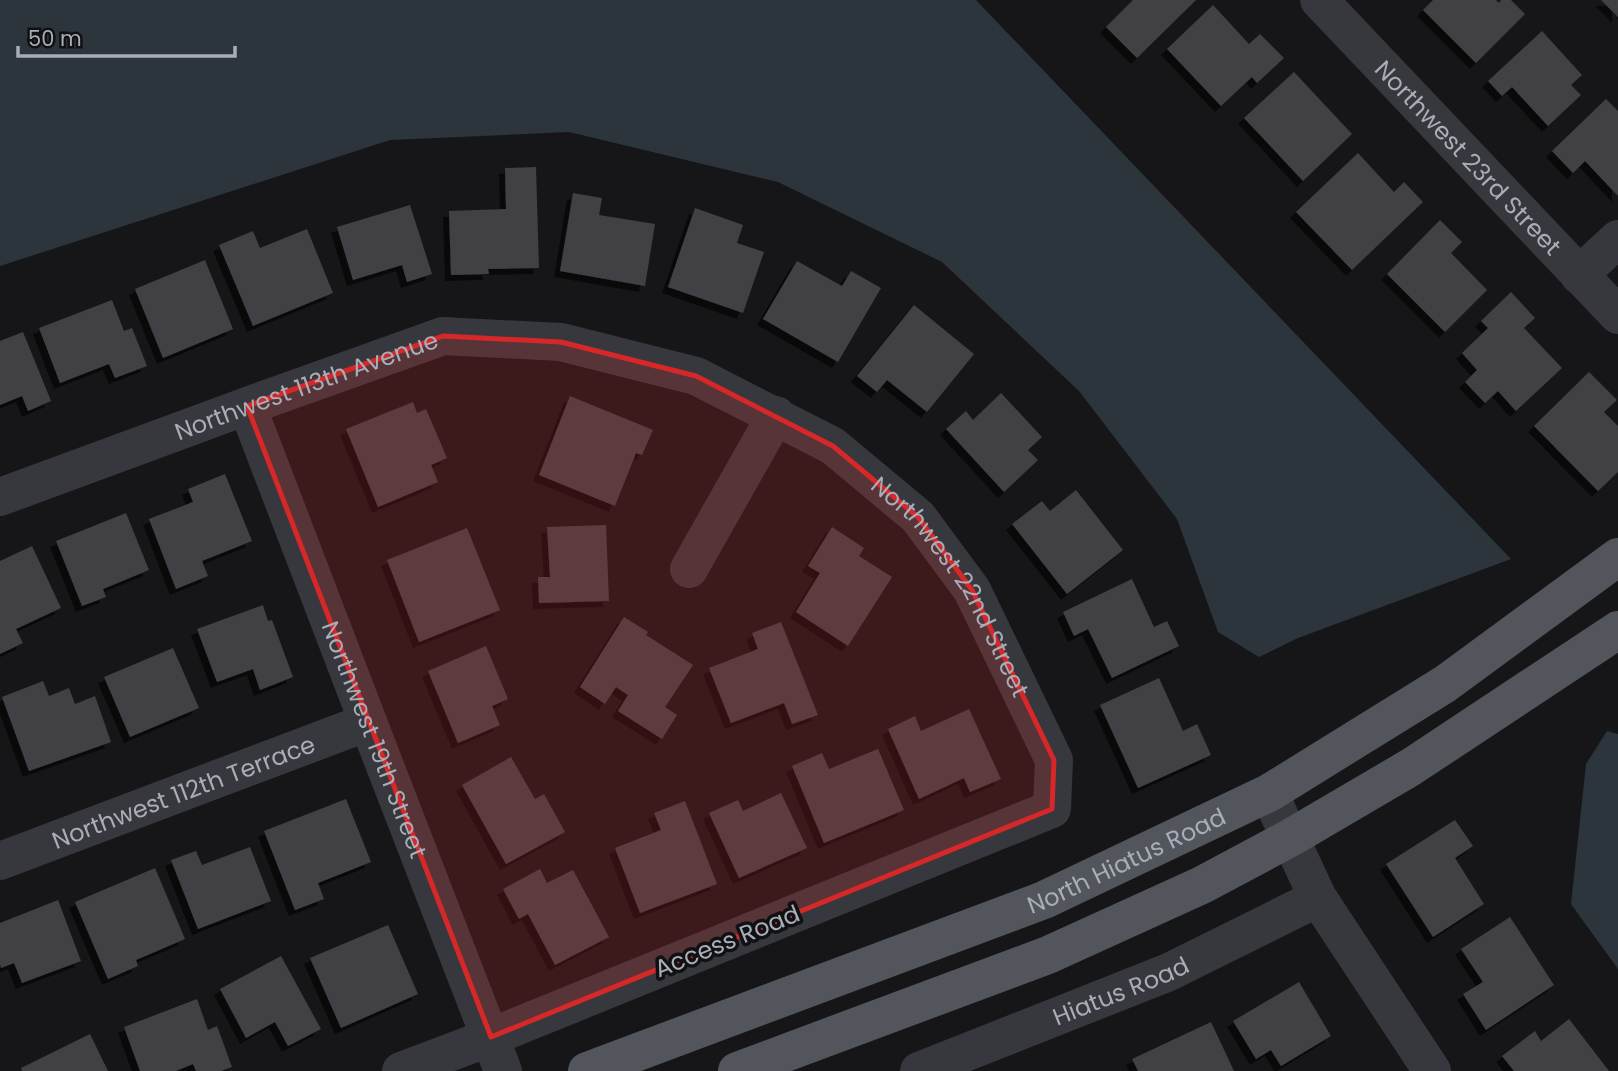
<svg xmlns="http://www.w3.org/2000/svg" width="1618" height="1071" font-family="Poppins,sans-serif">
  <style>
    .water { fill: #2c353c }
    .building { fill: #404145; filter: url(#shadow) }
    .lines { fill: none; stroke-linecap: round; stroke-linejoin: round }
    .minor { stroke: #37383d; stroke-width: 38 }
    .major { stroke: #53555c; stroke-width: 38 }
    .marked { fill: #d62828; fill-opacity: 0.2; stroke: #d62828; stroke-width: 5; stroke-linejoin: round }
    .labels { text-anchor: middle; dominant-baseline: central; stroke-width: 7; stroke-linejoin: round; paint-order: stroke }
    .street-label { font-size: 24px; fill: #a8adb8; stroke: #111113 }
  </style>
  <defs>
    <filter id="shadow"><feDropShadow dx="-6" dy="6" stdDeviation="0" flood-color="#0009"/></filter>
  </defs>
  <rect width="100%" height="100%" fill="#161618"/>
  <g class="water">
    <path d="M 0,0 L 976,0 L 1511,559 L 1298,638 L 1259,657 L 1218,632 L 1177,519 L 1079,391 L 942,262 L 778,182 L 569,132 L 390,140 L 0,266 Z"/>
    <path d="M 1607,731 L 1618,734 L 1618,969 L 1571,904 L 1586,764 Z"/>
  </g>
  <g class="building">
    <path d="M 1133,0 L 1196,0 L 1137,58 L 1106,27 Z"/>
    <path d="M 1433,0 L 1496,0 L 1499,3 L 1501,0 L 1511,0 L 1525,14 L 1476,63 L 1423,10 Z"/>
    <path d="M 1601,0 L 1618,0 L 1618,17 Z"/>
    <path d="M 1213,5 L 1249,44 L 1260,34 L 1284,58 L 1257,83 L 1252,77 L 1221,106 L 1167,49 Z"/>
    <path d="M 1542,31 L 1582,75 L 1571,85 L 1581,95 L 1548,126 L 1512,87 L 1502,96 L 1488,81 Z"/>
    <path d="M 1294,72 L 1352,134 L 1303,181 L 1244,118 Z"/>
    <path d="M 1606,99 L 1618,111 L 1618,196 L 1585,161 L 1573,173 L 1552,151 Z"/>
    <path d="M 1358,153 L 1394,192 L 1404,182 L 1423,202 L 1352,270 L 1296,212 Z"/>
    <path d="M 536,167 L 539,268 L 488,269 L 489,274 L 451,275 L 449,211 L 506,209 L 505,168 Z"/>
    <path d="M 573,193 L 602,198 L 599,215 L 655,224 L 645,286 L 560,271 Z"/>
    <path d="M 410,205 L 432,274 L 407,282 L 402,265 L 353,280 L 337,227 Z"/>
    <path d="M 695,208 L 743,225 L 737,243 L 764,252 L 743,313 L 668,287 Z"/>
    <path d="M 1440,220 L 1462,242 L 1451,253 L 1487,290 L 1445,332 L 1387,274 Z"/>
    <path d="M 307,229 L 333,293 L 253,326 L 219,245 L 253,231 L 260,248 Z"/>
    <path d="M 205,260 L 233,329 L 163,358 L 135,289 Z"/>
    <path d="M 797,261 L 842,286 L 851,271 L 881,288 L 838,362 L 763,319 Z"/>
    <path d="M 1511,292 L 1535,318 L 1524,328 L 1562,368 L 1516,411 L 1498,391 L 1485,403 L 1465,382 L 1477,370 L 1462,353 L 1488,328 L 1481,321 Z"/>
    <path d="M 112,300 L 124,331 L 132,328 L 147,366 L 115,378 L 109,364 L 60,383 L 39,328 Z"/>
    <path d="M 914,305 L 974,354 L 927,412 L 887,380 L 877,392 L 857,376 Z"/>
    <path d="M 23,332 L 51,401 L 28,411 L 22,396 L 0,405 L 0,341 Z"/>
    <path d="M 1589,372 L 1617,400 L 1604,412 L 1618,426 L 1618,472 L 1598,491 L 1534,426 Z"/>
    <path d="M 1001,393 L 1042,437 L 1028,450 L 1038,460 L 1004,492 L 946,429 L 966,411 L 973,420 Z"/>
    <path d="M 570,396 L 653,430 L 642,455 L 636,453 L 615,506 L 539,475 Z"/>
    <path d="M 413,402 L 417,413 L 426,409 L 447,458 L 431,465 L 438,482 L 378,507 L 346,429 Z"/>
    <path d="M 225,474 L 252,541 L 202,561 L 208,576 L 176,589 L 149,519 L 193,502 L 188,489 Z"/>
    <path d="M 1076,490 L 1123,550 L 1067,594 L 1012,524 L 1042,501 L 1050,511 Z"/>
    <path d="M 126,513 L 149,570 L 103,589 L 106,597 L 82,606 L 56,541 Z"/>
    <path d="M 606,525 L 609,601 L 539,603 L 538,577 L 550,577 L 547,527 Z"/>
    <path d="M 832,527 L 864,548 L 859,556 L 892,577 L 848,646 L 796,612 L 820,573 L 808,566 Z"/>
    <path d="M 467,528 L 500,610 L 419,642 L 387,560 Z"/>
    <path d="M 32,546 L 61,608 L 16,629 L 23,643 L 0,654 L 0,561 Z"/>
    <path d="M 1132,579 L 1154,627 L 1167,621 L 1179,646 L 1112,678 L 1088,629 L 1074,636 L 1063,612 Z"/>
    <path d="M 263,605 L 268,621 L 272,620 L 293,677 L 260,690 L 253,669 L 217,682 L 197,629 Z"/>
    <path d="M 624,617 L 648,632 L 646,635 L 693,665 L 665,707 L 677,715 L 662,739 L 618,711 L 628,695 L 616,687 L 605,704 L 580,687 Z"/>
    <path d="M 781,622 L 818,715 L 792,724 L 784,703 L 731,723 L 709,668 L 758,649 L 752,633 Z"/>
    <path d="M 486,646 L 508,699 L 492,706 L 500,725 L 458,743 L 428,671 Z"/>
    <path d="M 173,648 L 199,708 L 130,737 L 104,677 Z"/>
    <path d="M 1159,678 L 1183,731 L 1197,724 L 1211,755 L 1138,788 L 1100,705 Z"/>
    <path d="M 43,681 L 49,696 L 69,688 L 75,704 L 95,696 L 111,742 L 29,771 L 2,697 Z"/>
    <path d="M 969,709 L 1001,779 L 970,792 L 964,778 L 919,799 L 888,729 L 915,716 L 921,731 Z"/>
    <path d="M 878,749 L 904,810 L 824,843 L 792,766 L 822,753 L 829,769 Z"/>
    <path d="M 511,757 L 535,799 L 544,794 L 565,832 L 506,864 L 462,785 Z"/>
    <path d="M 781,793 L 807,848 L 739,878 L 709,813 L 738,800 L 743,811 Z"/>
    <path d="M 346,799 L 371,862 L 318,883 L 324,899 L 295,910 L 264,831 Z"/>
    <path d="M 685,801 L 717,884 L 640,913 L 615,848 L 661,830 L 654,813 Z"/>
    <path d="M 1455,820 L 1473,846 L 1455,858 L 1484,904 L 1433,937 L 1386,864 Z"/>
    <path d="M 250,847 L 271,901 L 198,929 L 171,860 L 196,851 L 202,865 Z"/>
    <path d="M 155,868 L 185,939 L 136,960 L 138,966 L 108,979 L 75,902 Z"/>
    <path d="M 540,869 L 547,883 L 573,870 L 609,937 L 555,965 L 528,914 L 519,919 L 503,889 Z"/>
    <path d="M 58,900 L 81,961 L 22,983 L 14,963 L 1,968 L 0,964 L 0,923 Z"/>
    <path d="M 1510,917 L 1554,985 L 1486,1030 L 1463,994 L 1483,982 L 1461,949 Z"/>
    <path d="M 388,925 L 418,994 L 341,1028 L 310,958 Z"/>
    <path d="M 281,956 L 321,1029 L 288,1046 L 275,1022 L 246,1038 L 220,989 Z"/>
    <path d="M 1299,982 L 1331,1036 L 1281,1066 L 1271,1050 L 1256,1059 L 1233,1021 Z"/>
    <path d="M 197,999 L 208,1030 L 217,1026 L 232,1067 L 221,1071 L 196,1071 L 193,1064 L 176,1071 L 140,1071 L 124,1027 Z"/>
    <path d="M 1569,1019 L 1609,1071 L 1514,1071 L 1502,1056 L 1535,1031 L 1541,1041 Z"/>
    <path d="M 1211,1022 L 1234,1071 L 1138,1071 L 1132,1059 Z"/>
    <path d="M 90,1034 L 108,1071 L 22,1071 L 21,1068 Z"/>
  </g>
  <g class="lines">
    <g class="minor">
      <path id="s1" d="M 1319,0 L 1618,315"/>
      <path d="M 1579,275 L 1618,239"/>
      <path id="s2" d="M 247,406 L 368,722 L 503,1071"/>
      <path id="s3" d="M 0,497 L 247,406 L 443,336 L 561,342 L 696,376 L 833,446 L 918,517 L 972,590 L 1054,760 L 1052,809 L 491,1037 L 401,1071"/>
      <path d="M 689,569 L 776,415"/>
      <path d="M 1269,793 L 1318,898 L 1432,1071"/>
      <path id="s4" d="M 0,861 L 368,722"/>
      <path id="s5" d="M 919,1071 L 1169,972 L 1318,898"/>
    </g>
    <g class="major">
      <path id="s6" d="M 587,1071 L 1044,900 L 1269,793 L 1445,684 L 1618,557"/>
      <path d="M 737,1071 L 1048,955 L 1202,885 L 1290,838 L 1411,767 L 1618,630"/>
    </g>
  </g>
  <path class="marked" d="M 443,336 L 561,342 L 696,376 L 833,446 L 918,517 L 972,590 L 1054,760 L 1052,809 L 491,1037 L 247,406 Z"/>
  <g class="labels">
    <g class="street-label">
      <text stroke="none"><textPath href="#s1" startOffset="217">Northwest 23rd Street</textPath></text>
      <text stroke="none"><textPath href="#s3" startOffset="326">Northwest 113th Avenue</textPath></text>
      <text stroke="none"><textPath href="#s3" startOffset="1069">Northwest 22nd Street</textPath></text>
      <text stroke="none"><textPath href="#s2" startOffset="357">Northwest 19th Street</textPath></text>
      <text stroke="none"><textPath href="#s4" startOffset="196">Northwest 112th Terrace</textPath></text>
      <text stroke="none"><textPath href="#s6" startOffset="579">North Hiatus Road</textPath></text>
      <text transform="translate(727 941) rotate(-22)">Access Road</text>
      <text stroke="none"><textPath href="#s5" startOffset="217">Hiatus Road</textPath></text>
    </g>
  </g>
  <path d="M18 46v10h217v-10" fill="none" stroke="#a8adb8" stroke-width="3.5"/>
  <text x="28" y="46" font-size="21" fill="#a8adb8" stroke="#111113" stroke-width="5" paint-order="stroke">50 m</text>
</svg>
